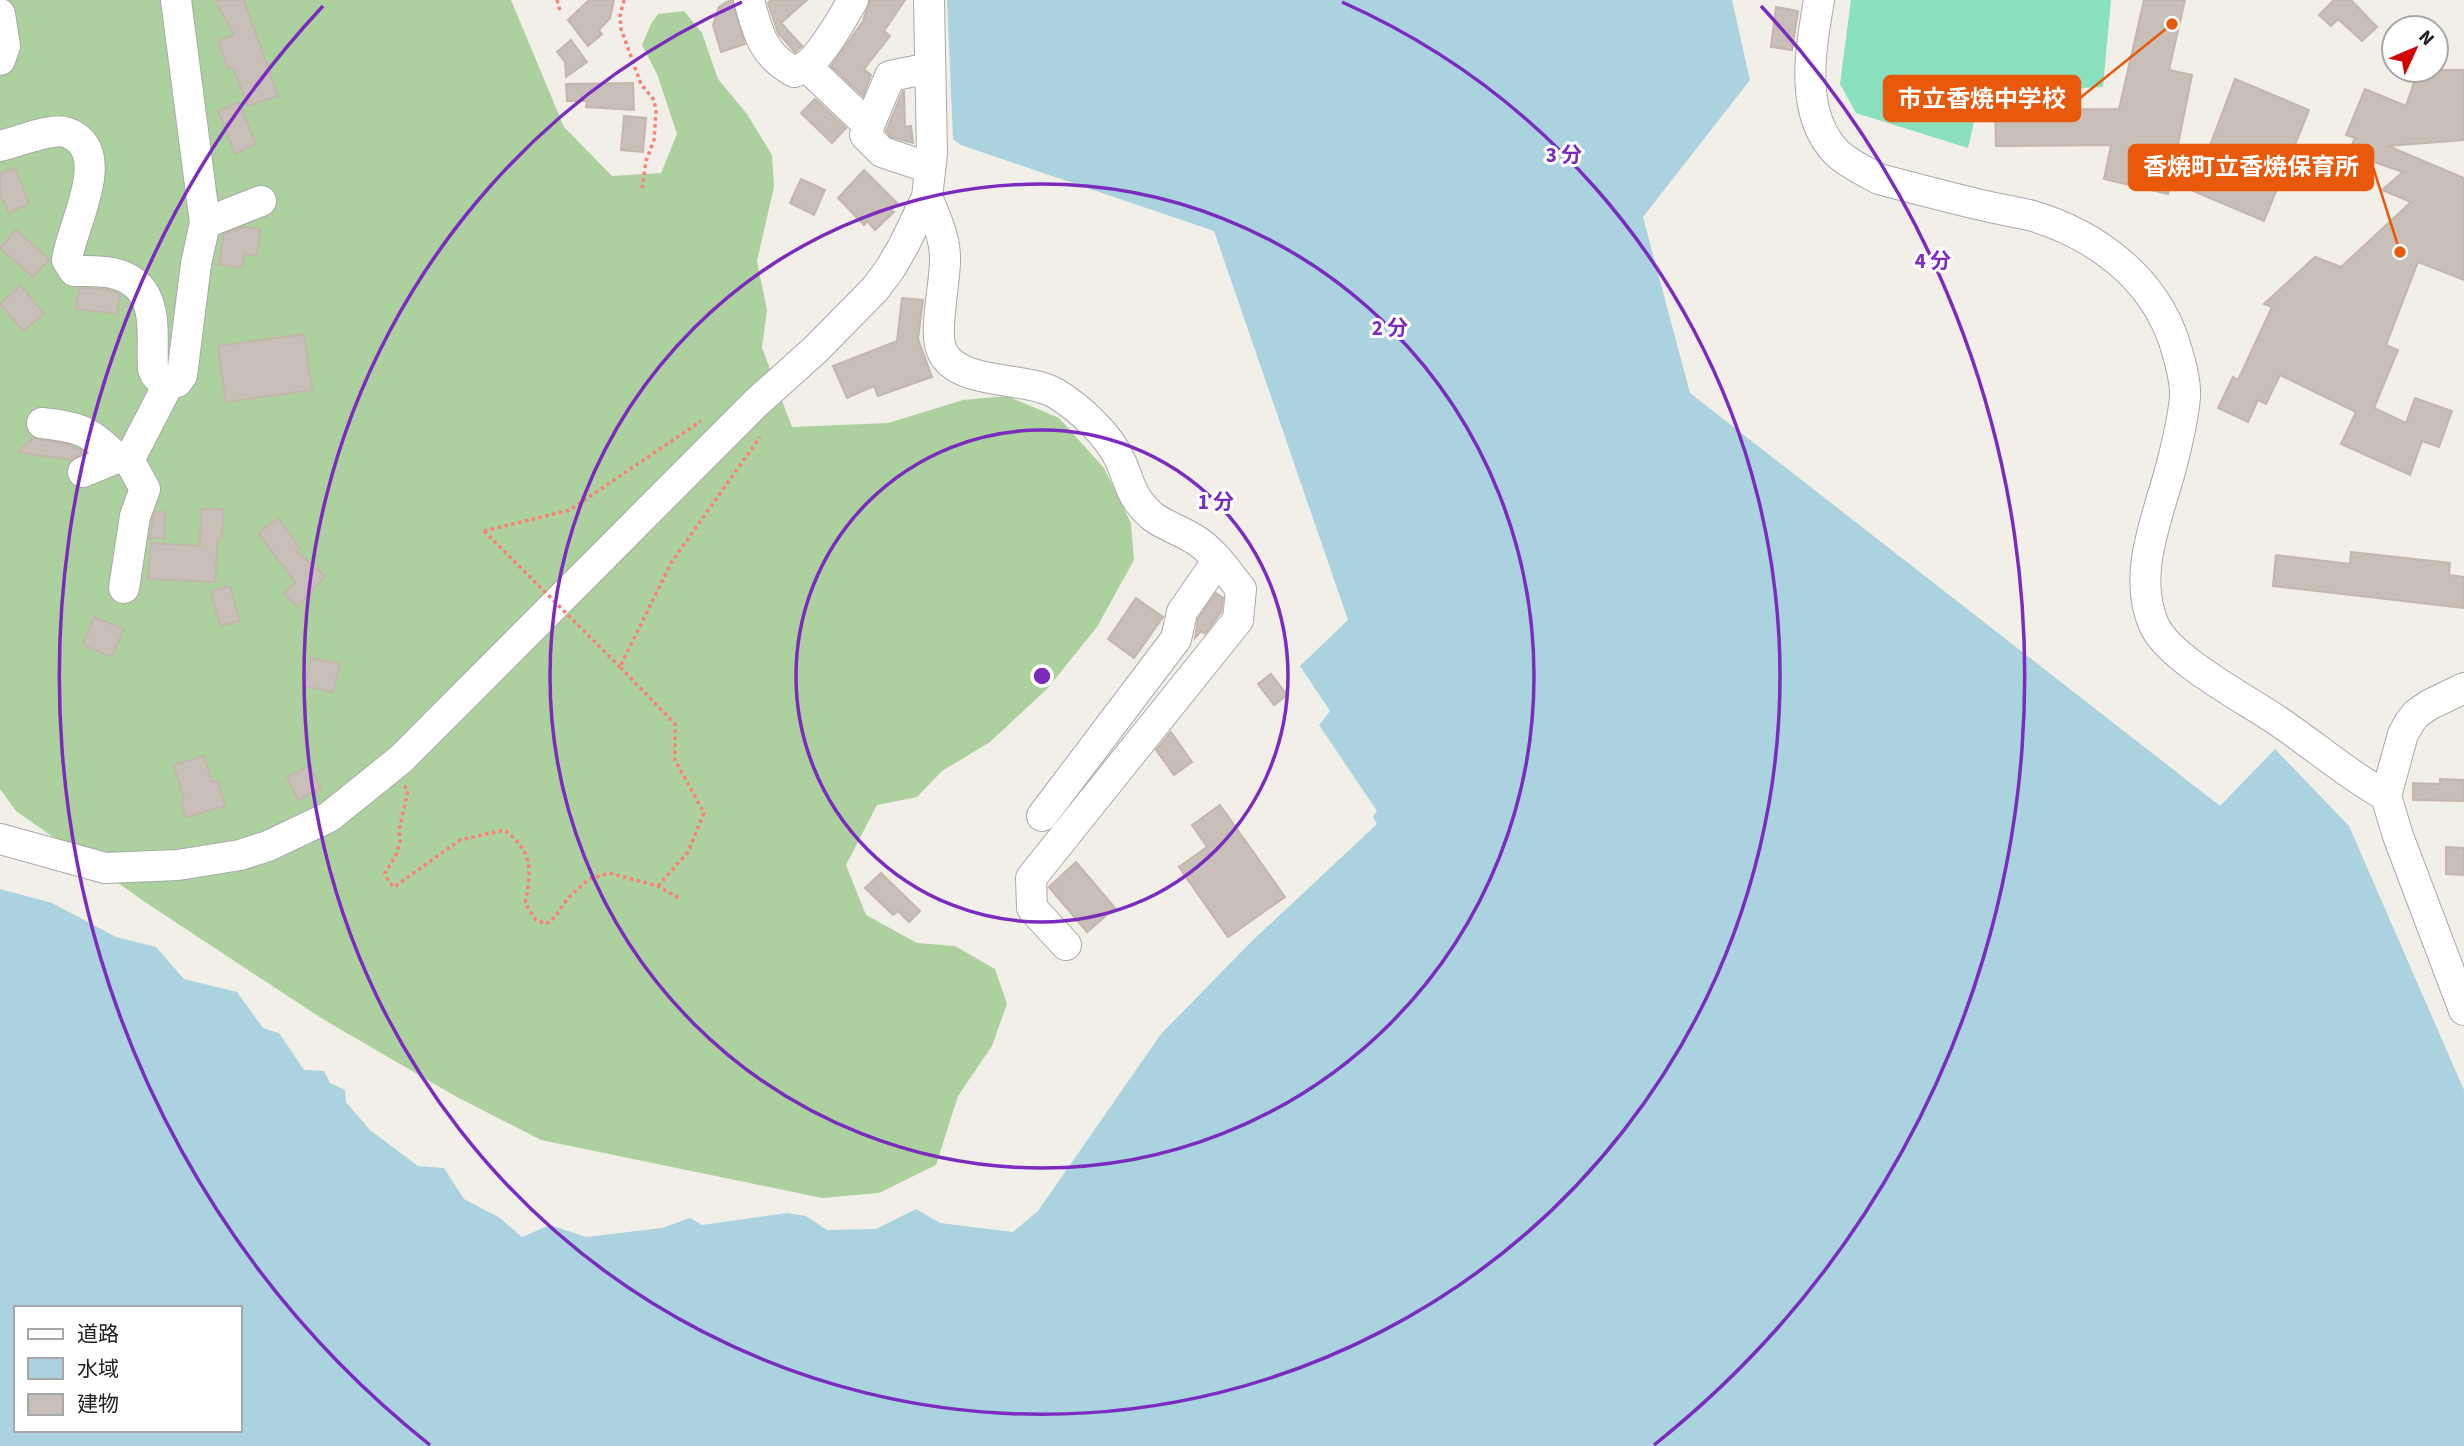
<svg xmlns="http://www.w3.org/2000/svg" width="2464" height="1446" font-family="'Source Sans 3','Noto Sans JP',sans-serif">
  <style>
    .forest { fill: #add19e }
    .pitch { fill: #88e0be }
    .water { fill: #aad3df; fill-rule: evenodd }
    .building { fill: #c7bfb8; stroke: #c4b6ab; stroke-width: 2 }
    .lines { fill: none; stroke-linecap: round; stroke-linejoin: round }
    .minor-casing { stroke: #a9a9a9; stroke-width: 32 }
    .path { stroke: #fa8072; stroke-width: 3.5; stroke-dasharray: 3.5 3.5; stroke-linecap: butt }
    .minor { stroke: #fff; stroke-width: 30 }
    .path-bridge { stroke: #fa8072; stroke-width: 3.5; stroke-dasharray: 3.5 3.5; stroke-linecap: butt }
    .ring { fill: none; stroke: #7b2cbf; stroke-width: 3.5 }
    .centre { fill: #7b2cbf; stroke: #fff; stroke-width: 3.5 }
    .ring-label { font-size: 21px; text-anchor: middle; font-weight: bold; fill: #7b2cbf; stroke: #fff; stroke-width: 6; stroke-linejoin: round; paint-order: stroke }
    .leader { fill: none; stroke: #e8590c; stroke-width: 2.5 }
    .callout-dot { fill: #e8590c; stroke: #fff; stroke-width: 2.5 }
    .callout { fill: #e8590c; stroke: #e8590c; stroke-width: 2.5 }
    .callout-label { font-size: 24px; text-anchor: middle; font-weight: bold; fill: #fff }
  </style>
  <rect width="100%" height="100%" fill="#f2efe9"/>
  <path class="forest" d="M 0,0 L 511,0 L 564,127 L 612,176 L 661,173 L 677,134 L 657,74 L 642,45 L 651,24 L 658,14 L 684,11 L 702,33 L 718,79 L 747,114 L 772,155 L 774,187 L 757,261 L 767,310 L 762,348 L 792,427 L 888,423 L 963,400 L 1007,396 L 1059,418 L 1104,468 L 1131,523 L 1134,560 L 1097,627 L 1047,689 L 990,742 L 942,771 L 917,797 L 877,805 L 846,865 L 866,915 L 917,943 L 955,946 L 995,969 L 1007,1004 L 992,1046 L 958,1096 L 936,1165 L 879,1193 L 822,1198 L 541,1140 L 455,1096 L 321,1018 L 145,902 L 16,811 L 0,789 Z"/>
  <path class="pitch" d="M 1851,0 L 2111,0 L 2103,87 L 1981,92 L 1968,148 L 1856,113 L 1840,84 Z"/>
  <path class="water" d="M 947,0 L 1732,0 L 1750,80 L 1643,217 L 1690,393 L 2220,806 L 2275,749 L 2349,826 L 2464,1090 L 2464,1446 L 0,1446 L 0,889 L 52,903 L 116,937 L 156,947 L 184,979 L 237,992 L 263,1028 L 279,1033 L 304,1070 L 324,1071 L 330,1083 L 345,1090 L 346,1102 L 370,1130 L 418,1166 L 444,1168 L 464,1199 L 500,1218 L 522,1237 L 550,1225 L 586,1237 L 662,1228 L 690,1218 L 702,1225 L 787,1213 L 806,1216 L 827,1230 L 876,1229 L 916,1209 L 940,1223 L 1013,1232 L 1038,1211 L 1161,1034 L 1252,941 L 1377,824 L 1373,817 L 1377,811 L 1319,725 L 1330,711 L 1300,666 L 1348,620 L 1214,231 L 961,145 L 953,139 ZM 16,1308 L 240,1308 L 240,1430 L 16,1430 Z"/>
  <g class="building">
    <path d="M 215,0 L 244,0 L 278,96 L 248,106 L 233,67 L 228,69 L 218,41 L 234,35 Z"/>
    <path d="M 589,0 L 614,0 L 610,18 L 599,30 L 602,34 L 588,46 L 568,20 Z"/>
    <path d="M 730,0 L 732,0 L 745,44 L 721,52 L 713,25 L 719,7 Z"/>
    <path d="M 771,0 L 807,0 L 781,23 L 802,46 L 795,52 L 778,33 L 768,3 Z"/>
    <path d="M 870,0 L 905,0 L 884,31 L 890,36 L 864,69 L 871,75 L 863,96 L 831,66 L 863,21 Z"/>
    <path d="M 2144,0 L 2185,0 L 2169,70 L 2192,75 L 2168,194 L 2104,179 L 2111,145 L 1996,146 L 1995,110 L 2119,109 Z"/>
    <path d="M 2334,0 L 2351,0 L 2377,27 L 2362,41 L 2338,19 L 2331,26 L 2319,15 Z"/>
    <path d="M 1776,7 L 1798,11 L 1792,50 L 1771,47 Z"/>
    <path d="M 571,40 L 587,62 L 566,77 L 565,62 L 557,52 Z"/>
    <path d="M 2418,70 L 2464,70 L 2464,140 L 2388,146 L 2464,178 L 2464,280 L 2418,262 L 2386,345 L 2398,350 L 2374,408 L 2406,423 L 2415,398 L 2452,411 L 2439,447 L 2422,441 L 2410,475 L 2341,444 L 2356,412 L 2280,375 L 2266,404 L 2258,400 L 2248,422 L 2218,408 L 2233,377 L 2238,380 L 2272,307 L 2264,304 L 2315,257 L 2341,267 L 2411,202 L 2382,190 L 2403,172 L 2348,153 L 2355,138 L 2346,135 L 2365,89 L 2406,106 Z"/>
    <path d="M 2235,79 L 2309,110 L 2264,221 L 2193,191 Z"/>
    <path d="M 633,83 L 634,110 L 586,107 L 587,101 L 567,101 L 566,84 Z"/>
    <path d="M 903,91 L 904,91 L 905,127 L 911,126 L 913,143 L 891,137 L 886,131 Z"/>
    <path d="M 815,99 L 846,128 L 832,143 L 801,113 Z"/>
    <path d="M 239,102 L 256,144 L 235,154 L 218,111 Z"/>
    <path d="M 624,116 L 646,118 L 643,152 L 621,150 Z"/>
    <path d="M 15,168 L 29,204 L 9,213 L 0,194 L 0,174 Z"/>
    <path d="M 864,170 L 897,203 L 890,209 L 894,212 L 875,230 L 867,221 L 864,225 L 838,198 Z"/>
    <path d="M 801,179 L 825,190 L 814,215 L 790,203 Z"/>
    <path d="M 242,227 L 260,229 L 257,256 L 244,254 L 242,268 L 219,264 L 224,234 Z"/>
    <path d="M 16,230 L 49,259 L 33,277 L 0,248 Z"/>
    <path d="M 21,285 L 44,314 L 23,331 L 0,304 Z"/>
    <path d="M 79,288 L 104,289 L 120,294 L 117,314 L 76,309 Z"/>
    <path d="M 902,298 L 923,300 L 918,339 L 932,377 L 878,396 L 874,386 L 847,398 L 833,366 L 897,341 Z"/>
    <path d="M 304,334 L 312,390 L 226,402 L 218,346 Z"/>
    <path d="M 33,438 L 70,445 L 81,451 L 81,454 L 71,460 L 18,452 Z"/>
    <path d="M 201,509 L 223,509 L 222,538 L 218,538 L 215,582 L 148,579 L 151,543 L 200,546 Z"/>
    <path d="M 155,512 L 165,512 L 165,538 L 149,538 Z"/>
    <path d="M 278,518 L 300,548 L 296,551 L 325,576 L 298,607 L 284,594 L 295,582 L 258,533 Z"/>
    <path d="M 2351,552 L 2450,563 L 2449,575 L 2464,577 L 2464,608 L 2273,586 L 2276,555 L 2350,564 Z"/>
    <path d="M 230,586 L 240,621 L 220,626 L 211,591 Z"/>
    <path d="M 1216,593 L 1223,598 L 1221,612 L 1205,634 L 1201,631 L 1195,638 L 1198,619 Z"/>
    <path d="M 1136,598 L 1163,617 L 1134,658 L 1108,639 Z"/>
    <path d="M 94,617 L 124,629 L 112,657 L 83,645 Z"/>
    <path d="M 311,658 L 340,664 L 333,692 L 305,686 Z"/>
    <path d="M 1271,674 L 1287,695 L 1274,705 L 1258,684 Z"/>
    <path d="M 1171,732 L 1192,762 L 1174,775 L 1156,750 Z"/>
    <path d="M 204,756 L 212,782 L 218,780 L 225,806 L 186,817 L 181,801 L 184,800 L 174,765 Z"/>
    <path d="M 310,766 L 321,789 L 298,800 L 287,776 Z"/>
    <path d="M 2440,779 L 2464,780 L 2464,801 L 2413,800 L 2413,783 L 2440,784 Z"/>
    <path d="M 1220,805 L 1285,897 L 1228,937 L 1179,867 L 1207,847 L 1192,825 Z"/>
    <path d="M 2446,847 L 2464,848 L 2464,875 L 2446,874 Z"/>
    <path d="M 1076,862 L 1115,908 L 1087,932 L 1049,887 Z"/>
    <path d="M 881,873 L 920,911 L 909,922 L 898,911 L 893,915 L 865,888 Z"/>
  </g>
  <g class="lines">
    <defs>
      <g id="minor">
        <path d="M 749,0 C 758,33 762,54 794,72 C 817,67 841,20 853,0"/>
        <path d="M 1819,0 C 1811,48 1798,113 1837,153 C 1849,164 1864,171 1879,179 C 1913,188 1947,197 1981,205 C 1998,209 2016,212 2033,216 C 2096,235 2152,277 2174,341 C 2179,358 2186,379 2185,397 C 2183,421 2173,462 2166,485 C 2153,529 2134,580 2154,625 C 2169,659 2246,699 2278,721 C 2315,746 2348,775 2386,796"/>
        <path d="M 0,14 L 5,46 L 0,60"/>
        <path d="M 806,66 L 869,126"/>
        <path d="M 930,68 L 890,76 L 865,135 L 882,152 L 930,168"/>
        <path d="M 0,146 C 17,142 35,134 52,132 C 62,130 69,132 77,138 C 109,162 71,228 67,260 L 74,271 C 86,271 100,270 112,273 C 162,284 151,331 153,369 C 157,380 165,385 177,382 L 182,375 L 196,264 L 205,223 L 176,0"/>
        <path d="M 927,197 C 935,216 945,237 945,258 C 946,281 932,335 943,353 C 961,386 1025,376 1055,393 C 1080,408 1109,435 1121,462 C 1131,486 1131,497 1152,516 C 1163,525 1182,531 1194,539 C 1214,551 1227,572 1241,589 L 1238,620 L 1031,878 L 1032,908 L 1066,945"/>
        <path d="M 205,223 L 261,201"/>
        <path d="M 42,423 C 80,427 90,431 117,458"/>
        <path d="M 129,460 L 169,383"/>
        <path d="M 83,472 L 117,458 L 129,460"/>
        <path d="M 124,588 L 135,516 L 145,489 L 129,460"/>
        <path d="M 2464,688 L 2429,705 L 2416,714 L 2410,722 L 2403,734 L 2386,796 L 2398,836 L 2464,1010"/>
        <path d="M 1042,816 L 1176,639 L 1182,612 L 1218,560"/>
        <path d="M 0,839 L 105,868 L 178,865 L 240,855 L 268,846 L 329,817 L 401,759 L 756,403 L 816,349 L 875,289 L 890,269 L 904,245 L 927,197 L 932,154 L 929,0"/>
      </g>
    </defs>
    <use href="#minor" class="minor-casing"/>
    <g class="path">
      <path d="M 557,0 L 560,11"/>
      <path d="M 624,0 L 620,16 L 621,29 L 641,84 L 654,100 L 656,111 L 654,140 L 646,161 L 642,188"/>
      <path d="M 484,531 L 570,510 L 701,421"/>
      <path d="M 404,786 L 408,790 L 399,831 L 400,842 L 396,855 L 385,873 L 389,882 L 394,887 L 460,840 L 504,830 C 533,851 532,870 525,903 L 536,920 L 546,924 L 555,917 L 567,899 L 589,879 L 609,873 L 658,886 L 679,898"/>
      <path d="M 658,886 L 688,852 L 704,813 L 675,760 L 675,724 L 620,667 L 671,563 L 760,437"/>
    </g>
    <use href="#minor" class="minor"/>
    <path class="path-bridge" d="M 484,531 L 620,667"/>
  </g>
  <g class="ring">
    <circle cx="1042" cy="676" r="246"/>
    <circle cx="1042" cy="676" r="492"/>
    <path d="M1342 2A738 738 0 1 1 742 2"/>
    <path d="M430 1445A983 983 0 0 1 323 6M1761 6A983 983 0 0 1 1654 1445"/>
  </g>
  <circle cx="1042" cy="676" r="10" class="centre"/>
  <g class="ring-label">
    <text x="1564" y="162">3 分</text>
    <text x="1933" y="268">4 分</text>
    <text x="1390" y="335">2 分</text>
    <text x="1216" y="509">1 分</text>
  </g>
  <path class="leader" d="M2172 24L2080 98M2400 252L2373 167"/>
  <g class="callout-dot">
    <circle cx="2172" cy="24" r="7"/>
    <circle cx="2400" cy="252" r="7"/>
  </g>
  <g class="callout">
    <rect x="1884" y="76" width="196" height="45" rx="7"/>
    <rect x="2129" y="145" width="244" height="45" rx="7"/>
  </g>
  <g class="callout-label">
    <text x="1982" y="107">市立香焼中学校</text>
    <text x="2251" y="175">香焼町立香焼保育所</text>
  </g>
  <rect x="14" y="1306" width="228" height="126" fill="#ffffff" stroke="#a7a7a7" stroke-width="2"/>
  <rect x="28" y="1329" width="35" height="10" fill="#ffffff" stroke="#a7a7a7" stroke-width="2"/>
  <text x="77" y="1341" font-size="21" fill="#222222">道路</text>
  <rect x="28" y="1358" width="35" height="21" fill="#aad3df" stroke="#a7a7a7" stroke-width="2"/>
  <text x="77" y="1376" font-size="21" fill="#222222">水域</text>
  <rect x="28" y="1394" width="35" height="21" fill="#c7bfb8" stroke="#a7a7a7" stroke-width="2"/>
  <text x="77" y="1411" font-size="21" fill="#222222">建物</text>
  <g transform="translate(2415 49) rotate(46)"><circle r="33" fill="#ffffff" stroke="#a7a7a7" stroke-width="2"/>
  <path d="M0-5L12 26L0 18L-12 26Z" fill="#d40000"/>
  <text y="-10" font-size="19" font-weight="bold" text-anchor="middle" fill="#222222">N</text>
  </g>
</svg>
